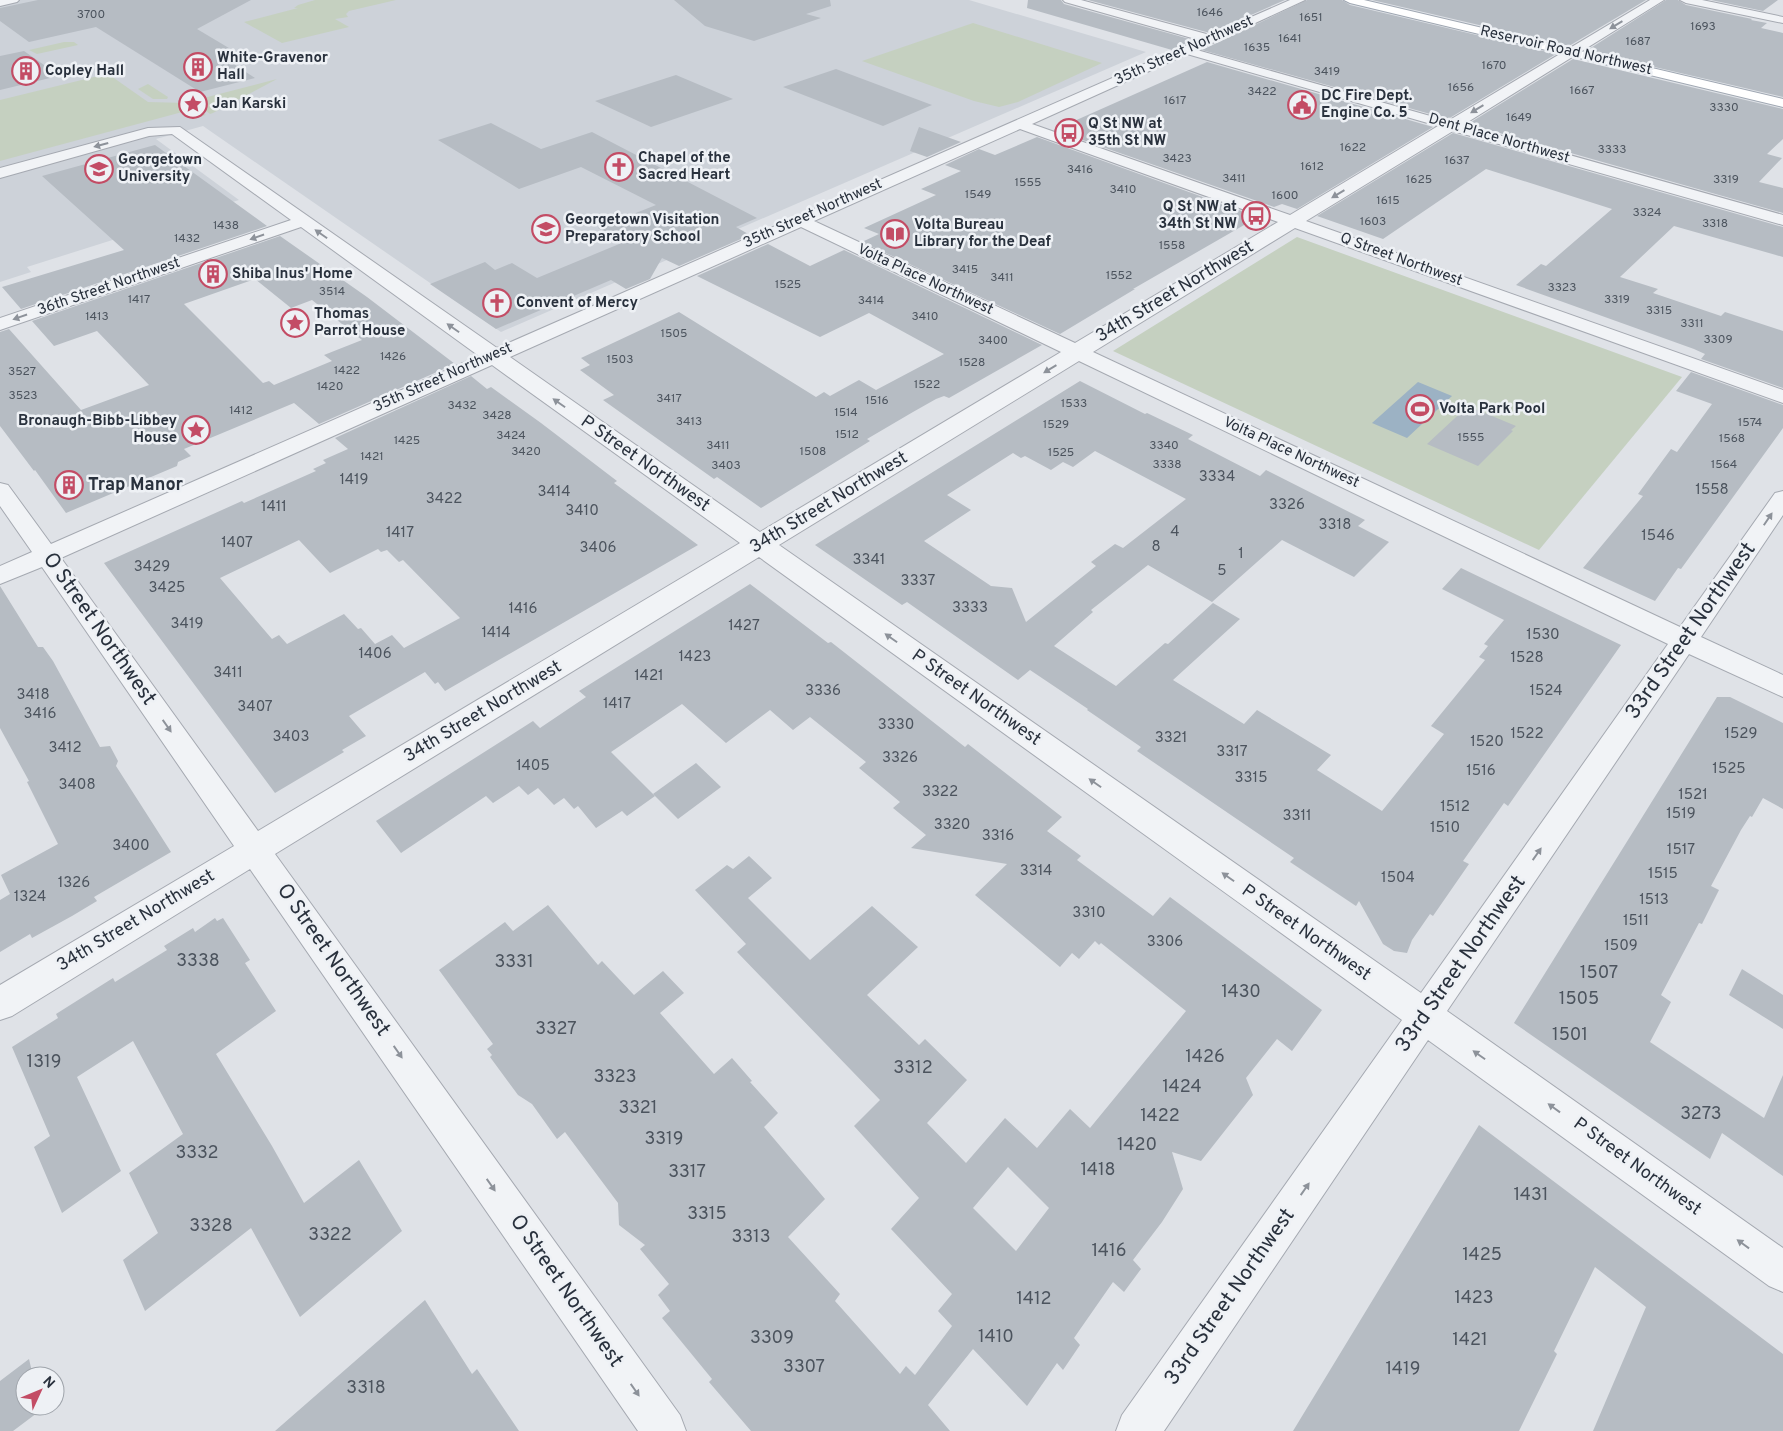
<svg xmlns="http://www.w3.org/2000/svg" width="1783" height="1431" font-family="Overpass,sans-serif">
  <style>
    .built { fill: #cdd2d9 }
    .green { fill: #c5d0c0 }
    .water { fill: #9cb2c4 }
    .building { fill: #b6bcc3; fill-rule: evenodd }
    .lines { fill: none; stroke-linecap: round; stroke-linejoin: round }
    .minor-casing { stroke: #a5a9b1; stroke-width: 2 }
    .major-casing { stroke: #9fa7b2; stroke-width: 2 }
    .minor { fill: #f1f3f6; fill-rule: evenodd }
    .major { fill: #fff; fill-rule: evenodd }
    .oneway { fill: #8d929a }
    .labels { text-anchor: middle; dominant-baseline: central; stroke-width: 5; stroke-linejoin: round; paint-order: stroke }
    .far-number-label { font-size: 12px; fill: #4c545e }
    .far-street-label { font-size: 15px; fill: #29313d; stroke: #eef1f5 }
    .far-poi-label { font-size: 15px; font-weight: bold; fill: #29313d; stroke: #eef1f5; text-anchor: start }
    .number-label { font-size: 15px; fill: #4c545e }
    .street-label { font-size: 18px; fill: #29313d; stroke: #eef1f5 }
    .poi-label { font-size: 18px; font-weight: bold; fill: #29313d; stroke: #eef1f5; text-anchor: start }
    .near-number-label { font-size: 18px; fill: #4c545e }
    .near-street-label { font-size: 21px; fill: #29313d; stroke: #eef1f5 }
  </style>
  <rect width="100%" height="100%" fill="#dfe2e7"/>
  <path class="built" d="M 0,0 L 969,0 L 1146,52 L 501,332 L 203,126 L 156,139 L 239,200 L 27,267 L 31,272 L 0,282 Z"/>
  <g class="green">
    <path d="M 315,0 L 396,0 L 349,11 L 346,14 L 348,17 L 335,19 L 349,27 L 282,43 L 244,22 L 298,8 L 294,8 L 298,5 Z"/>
    <path d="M 973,23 L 1102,63 L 1018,102 L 999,107 L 974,101 L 862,61 Z"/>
    <path d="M 64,42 L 74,42 L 78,45 L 37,54 L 29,50 Z"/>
    <path d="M 102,75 L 111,76 L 148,102 L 187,103 L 206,115 L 196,118 L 186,111 L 0,161 L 0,100 Z"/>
    <path d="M 277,79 L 213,113 L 210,114 L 192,101 Z"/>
    <path d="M 148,84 L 168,97 L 167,99 L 153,99 L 138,89 Z"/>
    <path d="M 1297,237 L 1682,377 L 1539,550 L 1113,351 Z"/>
  </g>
  <path class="water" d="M 1418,382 L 1452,396 L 1407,438 L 1372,423 Z"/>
  <g class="building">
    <path d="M 38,0 L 251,0 L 197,29 L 244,57 L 229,61 L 255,78 L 200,92 L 96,27 L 29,42 L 0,21 L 0,8 Z"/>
    <path d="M 674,0 L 830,0 L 831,6 L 806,14 L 821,18 L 754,41 L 705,26 Z"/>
    <path d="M 1028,0 L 1061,0 L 1064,4 L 1193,40 L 1172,50 L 1027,8 Z"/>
    <path d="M 1088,0 L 1285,0 L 1210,33 Z"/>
    <path d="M 1307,0 L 1342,0 L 1350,5 L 1556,54 L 1448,119 L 1202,50 Z"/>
    <path d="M 1372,0 L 1646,0 L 1569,46 Z"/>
    <path d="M 1666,0 L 1678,0 L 1686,5 L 1752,19 L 1751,20 L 1767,23 L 1761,28 L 1783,33 L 1783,97 L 1586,51 Z"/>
    <path d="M 1711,0 L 1778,0 L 1763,11 Z"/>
    <path d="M 24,51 L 54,72 L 45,74 L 50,78 L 0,90 L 0,56 Z"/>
    <path d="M 1573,59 L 1783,109 L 1783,139 L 1767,154 L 1782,158 L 1759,182 L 1783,188 L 1783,213 L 1468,124 Z"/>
    <path d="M 1207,62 L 1433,127 L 1297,209 L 1282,204 L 1274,207 L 1054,130 Z"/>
    <path d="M 836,69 L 932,105 L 883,126 L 783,87 Z"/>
    <path d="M 676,75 L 733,99 L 651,127 L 595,101 Z"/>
    <path d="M 491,123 L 541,149 L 592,132 L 757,218 L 736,227 L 750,235 L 679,266 L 662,258 L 650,279 L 626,289 L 611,280 L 496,329 L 430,284 L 485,262 L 495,270 L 512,263 L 537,278 L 624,242 L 598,228 L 656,205 L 581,167 L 519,189 L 438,140 Z"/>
    <path d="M 919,127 L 961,142 L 927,157 L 910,151 Z"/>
    <path d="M 1453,133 L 1783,227 L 1783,257 L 1674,226 L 1620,277 L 1658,289 L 1653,293 L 1721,316 L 1725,312 L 1783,331 L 1783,388 L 1701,359 L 1705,354 L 1694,349 L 1516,285 L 1541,264 L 1546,266 L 1612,209 L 1486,169 L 1383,239 L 1317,216 Z"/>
    <path d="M 1037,137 L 1258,217 L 1133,289 L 1135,289 L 1060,334 L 862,242 L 879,234 L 864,228 L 936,195 L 921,189 L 961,171 L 945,165 L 979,149 L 995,155 Z"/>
    <path d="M 155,145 L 267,226 L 21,309 L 2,287 L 124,250 L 42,176 Z"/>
    <path d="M 280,236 L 367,297 L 455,364 L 319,424 L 294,403 L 184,449 L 191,456 L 178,462 L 177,466 L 66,513 L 35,470 L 34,471 L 0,426 L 0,332 L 9,329 L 81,410 L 149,385 L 97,331 L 54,346 L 32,321 ZM 255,279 L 291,308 L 312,300 L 362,340 L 324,355 L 332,361 L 274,385 L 269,381 L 263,383 L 184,304 Z"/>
    <path d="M 768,244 L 810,266 L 844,250 L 1042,345 L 949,398 L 944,396 L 936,399 L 913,412 L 867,439 L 870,441 L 761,508 L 717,477 L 714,479 L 603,400 L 614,395 L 580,370 L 590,365 L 581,358 L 679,312 L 816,397 L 824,392 L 830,396 L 859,380 L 876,390 L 944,354 L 869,313 L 820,337 L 697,276 Z"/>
    <path d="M 1691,372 L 1783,405 L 1783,428 L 1681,569 L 1678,568 L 1655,601 L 1583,568 L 1643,496 L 1638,494 L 1671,449 L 1677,452 L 1712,404 L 1676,391 Z"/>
    <path d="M 471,376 L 487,389 L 491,387 L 541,423 L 617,481 L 614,483 L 698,545 L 445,691 L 438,682 L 435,684 L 425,672 L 349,716 L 366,736 L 342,750 L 344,752 L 275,793 L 104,563 L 242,501 L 244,503 L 316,471 L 313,469 L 326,463 L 323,460 L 348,449 L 335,438 ZM 299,540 L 330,573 L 378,549 L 381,552 L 387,550 L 399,562 L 403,560 L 460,618 L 404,648 L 392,635 L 375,644 L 361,628 L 358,629 L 344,614 L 287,644 L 279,635 L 272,639 L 220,578 Z"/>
    <path d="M 1080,381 L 1145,414 L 1147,413 L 1193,435 L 1188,439 L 1260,476 L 1266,470 L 1365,520 L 1358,526 L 1389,542 L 1354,577 L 1282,540 L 1212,602 L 1148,565 L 1091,610 L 1093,612 L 1054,646 L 1116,686 L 1165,643 L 1168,644 L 1213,603 L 1240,619 L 1173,680 L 1244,724 L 1257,710 L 1331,755 L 1317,770 L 1382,811 L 1444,734 L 1431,726 L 1485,660 L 1479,657 L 1488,646 L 1484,644 L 1504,620 L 1442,589 L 1461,568 L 1621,645 L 1508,806 L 1504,803 L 1463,861 L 1469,864 L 1433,916 L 1430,914 L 1412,940 L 1407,953 L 1394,951 L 1383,944 L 1359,901 L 1356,906 L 1290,862 L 1294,858 L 1137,751 L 1141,747 L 1087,710 L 1088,709 L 1030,670 L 1018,680 L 907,602 L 902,605 L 815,545 ZM 1095,451 L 1186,499 L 1123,548 L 1115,544 L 1091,562 L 1096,566 L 1026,622 L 1012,588 L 991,586 L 924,541 L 971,510 L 947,495 L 1013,453 L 1021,458 L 1025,456 L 1051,470 L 1063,462 L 1073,467 Z"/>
    <path d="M 1468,406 L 1516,426 L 1511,430 L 1513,431 L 1478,466 L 1427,444 Z"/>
    <path d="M 750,584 L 828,643 L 831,642 L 965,747 L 968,744 L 1062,817 L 1047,831 L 1081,856 L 1077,860 L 1153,916 L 1170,897 L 1322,1010 L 1292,1051 L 1277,1039 L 1246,1078 L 1253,1095 L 1201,1161 L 1172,1152 L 1183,1189 L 1162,1222 L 1133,1260 L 1141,1269 L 1124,1292 L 1113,1282 L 1074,1338 L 1080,1345 L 1063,1370 L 1057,1363 L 1027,1406 L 973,1349 L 928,1405 L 950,1431 L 751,1431 L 709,1382 L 712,1379 L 662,1318 L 670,1311 L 658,1295 L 669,1284 L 640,1249 L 645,1245 L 619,1225 L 618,1203 L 565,1132 L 557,1139 L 532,1104 L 518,1095 L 490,1057 L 492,1055 L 487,1049 L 493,1044 L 439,970 L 505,922 L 513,931 L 548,905 L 598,965 L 602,961 L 634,995 L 663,971 L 684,993 L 660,1013 L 714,1074 L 732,1058 L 752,1081 L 750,1082 L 778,1113 L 764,1127 L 825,1199 L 788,1237 L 840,1294 L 835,1301 L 900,1374 L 906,1366 L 915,1375 L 952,1326 L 938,1311 L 952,1294 L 891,1229 L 919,1198 L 854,1126 L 880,1100 L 737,952 L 746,944 L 695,890 L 727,865 L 733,869 L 749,856 L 772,878 L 748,898 L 810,960 L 872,906 L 918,947 L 867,995 L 919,1045 L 925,1039 L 967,1080 L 927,1123 L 966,1163 L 1005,1118 L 1037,1148 L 1070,1109 L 1090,1128 L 1186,1011 L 1101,943 L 1099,945 L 1095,941 L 1079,959 L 1072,953 L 1060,967 L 975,895 L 1007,864 L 911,848 L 926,835 L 893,808 L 900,802 L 859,768 L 866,762 L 810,717 L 793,730 L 770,710 L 726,743 L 682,704 L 611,752 L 655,796 L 627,816 L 622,811 L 596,828 L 578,806 L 574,809 L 564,798 L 554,805 L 538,788 L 528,795 L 519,786 L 493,803 L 486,796 L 401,853 L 376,821 L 533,721 L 540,728 L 586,697 L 579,691 ZM 1008,1167 L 1049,1208 L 1016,1251 L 973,1208 Z"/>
    <path d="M 0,586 L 38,647 L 43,647 L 53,661 L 100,747 L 110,746 L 118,761 L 116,766 L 171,852 L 94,897 L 97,901 L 72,916 L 32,938 L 30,934 L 0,952 L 0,900 L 10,894 L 1,875 L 58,844 L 27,782 L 29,781 L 0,728 Z"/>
    <path d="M 1717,697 L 1730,697 L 1783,723 L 1783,809 L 1763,798 L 1752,817 L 1750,816 L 1741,830 L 1711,886 L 1719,890 L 1702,924 L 1699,923 L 1661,995 L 1671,1002 L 1650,1042 L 1764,1118 L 1783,1075 L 1783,1176 L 1722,1133 L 1710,1159 L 1514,1023 Z"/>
    <path d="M 696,763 L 721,787 L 678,819 L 653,794 Z"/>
    <path d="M 215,918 L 217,921 L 223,918 L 250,960 L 245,963 L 276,1011 L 216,1054 L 272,1146 L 304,1203 L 359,1160 L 402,1231 L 300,1317 L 251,1228 L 145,1311 L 123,1260 L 158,1233 L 129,1173 L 183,1134 L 133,1041 L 77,1077 L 121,1171 L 62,1213 L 34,1147 L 50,1136 L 12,1047 L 58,1018 L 56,1014 L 113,978 L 115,982 L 167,950 L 164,946 L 193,928 L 195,932 Z"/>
    <path d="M 1742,969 L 1783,995 L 1783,1029 L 1729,995 Z"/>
    <path d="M 1479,1125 L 1783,1354 L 1783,1431 L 1593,1431 L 1646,1307 L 1595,1267 L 1554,1351 L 1557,1354 L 1519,1431 L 1293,1431 Z"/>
    <path d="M 425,1300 L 472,1374 L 477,1369 L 519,1431 L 275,1431 Z"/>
    <path d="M 29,1359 L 33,1376 L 25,1376 L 25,1406 L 40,1406 L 41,1410 L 13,1431 L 0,1431 L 0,1381 Z"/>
  </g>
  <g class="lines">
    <defs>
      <g id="minor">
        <path d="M 0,0 L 19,0 L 17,2 L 0,6 Z"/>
        <path d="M 1063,0 L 1081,0 L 1210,35 L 1290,0 L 1305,0 L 1197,50 L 1448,121 L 1650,0 L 1664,0 L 1463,125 L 1783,215 L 1783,225 L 1453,131 L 1306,221 L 1783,390 L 1783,403 L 1295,228 L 1093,352 L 1680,627 L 1775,493 L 1783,491 L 1783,515 L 1701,637 L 1783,675 L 1783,697 L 1689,654 L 1447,1011 L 1783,1248 L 1783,1292 L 1769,1286 L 1428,1040 L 1164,1431 L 1116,1431 L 1122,1415 L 1402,1020 L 759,557 L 275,854 L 680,1415 L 686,1431 L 638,1431 L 250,869 L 12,1016 L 0,1020 L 0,985 L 234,846 L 42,567 L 0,584 L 0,566 L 32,552 L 0,506 L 0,483 L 8,485 L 51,544 L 479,356 L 301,227 L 0,330 L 0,318 L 291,220 L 172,134 L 149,136 L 0,178 L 0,168 L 148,128 L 180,127 L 497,348 L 1199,40 L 1065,2 ZM 1187,54 L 1438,126 L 1290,215 L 1032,124 ZM 1020,129 L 1278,222 L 1075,343 L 814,221 ZM 801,227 L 1061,352 L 760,532 L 510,357 ZM 1079,361 L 1668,644 L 1421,993 L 779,545 ZM 492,365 L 740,543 L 258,831 L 61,558 Z"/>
        <path d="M 1680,0 L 1702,0 L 1783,17 L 1783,23 L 1686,3 Z"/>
      </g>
      <path id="major" d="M 1344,0 L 1364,0 L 1783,99 L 1783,107 L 1350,3 Z"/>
    </defs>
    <use href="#minor" class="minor-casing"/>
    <use href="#major" class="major-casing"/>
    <use href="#minor" class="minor"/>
    <use href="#major" class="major"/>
  </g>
  <defs><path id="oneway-solid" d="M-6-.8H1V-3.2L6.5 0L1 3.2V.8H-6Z" transform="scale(1.25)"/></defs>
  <g class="oneway">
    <use href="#oneway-solid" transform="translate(1616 25) rotate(149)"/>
    <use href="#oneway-solid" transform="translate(1477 109) rotate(149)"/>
    <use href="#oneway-solid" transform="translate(101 145) rotate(165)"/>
    <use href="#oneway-solid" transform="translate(1338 194) rotate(149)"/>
    <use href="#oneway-solid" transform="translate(321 234) rotate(-145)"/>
    <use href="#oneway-solid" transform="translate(257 237) rotate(161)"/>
    <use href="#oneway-solid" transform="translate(20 317) rotate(161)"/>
    <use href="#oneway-solid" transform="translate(453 328) rotate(-145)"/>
    <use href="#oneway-solid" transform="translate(1050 369) rotate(149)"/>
    <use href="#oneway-solid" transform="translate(559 403) rotate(-145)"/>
    <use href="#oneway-solid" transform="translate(1768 519) rotate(-56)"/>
    <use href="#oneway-solid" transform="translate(891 638) rotate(-145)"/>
    <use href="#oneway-solid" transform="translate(167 726) rotate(55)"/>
    <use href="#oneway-solid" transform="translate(1095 783) rotate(-145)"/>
    <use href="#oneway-solid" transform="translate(1537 854) rotate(-55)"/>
    <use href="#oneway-solid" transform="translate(1228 877) rotate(-145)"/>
    <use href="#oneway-solid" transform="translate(398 1052) rotate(55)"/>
    <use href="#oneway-solid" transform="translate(1479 1055) rotate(-145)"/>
    <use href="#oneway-solid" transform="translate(1554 1108) rotate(-144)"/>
    <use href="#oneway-solid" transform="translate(491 1185) rotate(55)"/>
    <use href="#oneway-solid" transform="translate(1305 1189) rotate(-55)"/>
    <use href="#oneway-solid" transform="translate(1743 1244) rotate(-144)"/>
    <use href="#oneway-solid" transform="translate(635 1390) rotate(55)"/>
  </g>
  <defs>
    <symbol id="building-ring" viewBox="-11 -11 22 22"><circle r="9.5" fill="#eef1f5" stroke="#c34c65" stroke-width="1.5"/><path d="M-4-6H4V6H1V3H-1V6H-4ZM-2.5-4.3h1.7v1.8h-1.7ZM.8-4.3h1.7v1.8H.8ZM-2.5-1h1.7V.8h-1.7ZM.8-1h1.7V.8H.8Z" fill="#c34c65"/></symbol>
    <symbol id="sight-ring" viewBox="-11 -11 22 22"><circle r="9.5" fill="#eef1f5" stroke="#c34c65" stroke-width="1.5"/><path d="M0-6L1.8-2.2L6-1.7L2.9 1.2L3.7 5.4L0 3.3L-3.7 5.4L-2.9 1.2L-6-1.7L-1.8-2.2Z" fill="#c34c65"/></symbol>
    <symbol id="civic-ring" viewBox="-11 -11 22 22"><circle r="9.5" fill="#eef1f5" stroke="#c34c65" stroke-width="1.5"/><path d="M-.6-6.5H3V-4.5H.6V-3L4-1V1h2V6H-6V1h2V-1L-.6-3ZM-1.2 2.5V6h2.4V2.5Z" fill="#c34c65"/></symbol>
    <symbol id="bus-ring" viewBox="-11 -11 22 22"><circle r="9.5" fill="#eef1f5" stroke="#c34c65" stroke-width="1.5"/><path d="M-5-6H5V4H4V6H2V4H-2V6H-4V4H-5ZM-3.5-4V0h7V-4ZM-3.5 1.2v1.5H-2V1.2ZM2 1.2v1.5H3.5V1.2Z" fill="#c34c65"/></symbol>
    <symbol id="church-ring" viewBox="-11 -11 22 22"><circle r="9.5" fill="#eef1f5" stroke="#c34c65" stroke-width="1.5"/><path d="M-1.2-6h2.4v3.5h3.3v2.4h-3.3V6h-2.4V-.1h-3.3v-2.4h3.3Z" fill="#c34c65"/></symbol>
    <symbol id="university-ring" viewBox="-11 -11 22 22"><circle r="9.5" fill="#eef1f5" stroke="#c34c65" stroke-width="1.5"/><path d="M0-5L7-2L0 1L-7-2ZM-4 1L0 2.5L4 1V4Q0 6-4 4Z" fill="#c34c65"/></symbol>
    <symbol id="school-ring" viewBox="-11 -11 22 22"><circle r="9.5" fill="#eef1f5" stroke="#c34c65" stroke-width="1.5"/><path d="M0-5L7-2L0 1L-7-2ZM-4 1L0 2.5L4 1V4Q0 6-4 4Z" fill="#c34c65"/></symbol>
    <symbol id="library-ring" viewBox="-11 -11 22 22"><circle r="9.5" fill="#eef1f5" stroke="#c34c65" stroke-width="1.5"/><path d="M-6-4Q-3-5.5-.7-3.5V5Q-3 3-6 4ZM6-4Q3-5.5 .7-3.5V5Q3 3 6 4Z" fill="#c34c65"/></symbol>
    <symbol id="stadium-ring" viewBox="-11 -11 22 22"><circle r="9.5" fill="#eef1f5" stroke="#c34c65" stroke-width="1.5"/><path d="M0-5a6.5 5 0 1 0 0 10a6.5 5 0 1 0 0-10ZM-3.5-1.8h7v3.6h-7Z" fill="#c34c65"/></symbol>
  </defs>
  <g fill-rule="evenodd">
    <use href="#building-ring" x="182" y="51" width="32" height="32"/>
    <use href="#building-ring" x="10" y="55" width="32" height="32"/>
    <use href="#sight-ring" x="177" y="88" width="32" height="32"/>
    <use href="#civic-ring" x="1286" y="89" width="32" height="32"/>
    <use href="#bus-ring" x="1053" y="117" width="32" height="32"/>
    <use href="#church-ring" x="603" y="151" width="32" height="32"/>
    <use href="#university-ring" x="83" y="153" width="32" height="32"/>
    <use href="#bus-ring" x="1240" y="200" width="32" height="32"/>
    <use href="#school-ring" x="530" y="213" width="32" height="32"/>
    <use href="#library-ring" x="879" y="218" width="32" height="32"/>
    <use href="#building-ring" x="197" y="258" width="32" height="32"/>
    <use href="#church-ring" x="481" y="287" width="32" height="32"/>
    <use href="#sight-ring" x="279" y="307" width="32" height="32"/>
    <use href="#stadium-ring" x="1404" y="393" width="32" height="32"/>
    <use href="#sight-ring" x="180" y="414" width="32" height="32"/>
    <use href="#building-ring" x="53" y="469" width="32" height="32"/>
  </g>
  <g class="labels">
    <g class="far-number-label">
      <text x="1210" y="13">1646</text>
      <text x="91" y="15">3700</text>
      <text x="1311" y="18">1651</text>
      <text x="1703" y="27">1693</text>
      <text x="1290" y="39">1641</text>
      <text x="1638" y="42">1687</text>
      <text x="1257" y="48">1635</text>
      <text x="1494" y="66">1670</text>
      <text x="1327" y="72">3419</text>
      <text x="1461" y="88">1656</text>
      <text x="1582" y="91">1667</text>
      <text x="1262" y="92">3422</text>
      <text x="1175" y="101">1617</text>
      <text x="1724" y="108">3330</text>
      <text x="1519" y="118">1649</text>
      <text x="1353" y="148">1622</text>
      <text x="1612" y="150">3333</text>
      <text x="1177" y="159">3423</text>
      <text x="1457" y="161">1637</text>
      <text x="1312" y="167">1612</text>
      <text x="1080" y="170">3416</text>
      <text x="1234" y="179">3411</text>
      <text x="1419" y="180">1625</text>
      <text x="1726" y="180">3319</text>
      <text x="1028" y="183">1555</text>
      <text x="1123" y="190">3410</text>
      <text x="978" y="195">1549</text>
      <text x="1285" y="196">1600</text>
      <text x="1388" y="201">1615</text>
      <text x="1647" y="213">3324</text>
      <text x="1373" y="222">1603</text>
      <text x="1715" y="224">3318</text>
      <text x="226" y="226">1438</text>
      <text x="187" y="239">1432</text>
      <text x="1172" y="246">1558</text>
      <text x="965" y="270">3415</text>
      <text x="1119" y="276">1552</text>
      <text x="1002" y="278">3411</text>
      <text x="788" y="285">1525</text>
      <text x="1562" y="288">3323</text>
      <text x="332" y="292">3514</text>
      <text x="139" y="300">1417</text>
      <text x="1617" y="300">3319</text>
      <text x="871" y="301">3414</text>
      <text x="1659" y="311">3315</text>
      <text x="97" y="317">1413</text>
      <text x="925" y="317">3410</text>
      <text x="1692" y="324">3311</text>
      <text x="674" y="334">1505</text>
      <text x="1718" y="340">3309</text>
      <text x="993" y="341">3400</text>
      <text x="393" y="357">1426</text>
      <text x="620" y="360">1503</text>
      <text x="972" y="363">1528</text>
      <text x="347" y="371">1422</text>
      <text x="22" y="372">3527</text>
      <text x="927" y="385">1522</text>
      <text x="330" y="387">1420</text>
      <text x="23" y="396">3523</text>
      <text x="669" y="399">3417</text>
      <text x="877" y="401">1516</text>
      <text x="1074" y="404">1533</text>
      <text x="462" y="406">3432</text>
      <text x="241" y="411">1412</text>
      <text x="846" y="413">1514</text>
      <text x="497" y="416">3428</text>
      <text x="689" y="422">3413</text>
      <text x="1750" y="423">1574</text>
      <text x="1056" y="425">1529</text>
      <text x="847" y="435">1512</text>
      <text x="511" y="436">3424</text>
      <text x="1471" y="438">1555</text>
      <text x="1732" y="439">1568</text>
      <text x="407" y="441">1425</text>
      <text x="718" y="446">3411</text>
      <text x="1164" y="446">3340</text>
      <text x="526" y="452">3420</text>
      <text x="813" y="452">1508</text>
      <text x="1061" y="453">1525</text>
      <text x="372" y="457">1421</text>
      <text x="1167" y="465">3338</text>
      <text x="1724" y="465">1564</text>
      <text x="726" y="466">3403</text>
    </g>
    <g class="far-street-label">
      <text transform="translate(1184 51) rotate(-24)">35th Street Northwest</text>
      <text transform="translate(1566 51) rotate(13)">Reservoir Road Northwest</text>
      <text transform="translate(1499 139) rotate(16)">Dent Place Northwest</text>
      <text transform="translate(813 214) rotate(-24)">35th Street Northwest</text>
      <text transform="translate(1401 260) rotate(20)">Q Street Northwest</text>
      <text transform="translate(925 280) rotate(25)">Volta Place Northwest</text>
      <text transform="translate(109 287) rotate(-19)">36th Street Northwest</text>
      <text transform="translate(443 378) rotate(-24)">35th Street Northwest</text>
      <text transform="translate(1291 453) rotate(25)">Volta Place Northwest</text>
    </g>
    <g class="far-poi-label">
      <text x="217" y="58">White-Gravenor<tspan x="217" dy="17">Hall</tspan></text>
      <text x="45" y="71">Copley Hall</text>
      <text x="1321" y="96">DC Fire Dept.<tspan x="1321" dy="17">Engine Co. 5</tspan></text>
      <text x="212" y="104">Jan Karski</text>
      <text x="1088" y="124">Q St NW at<tspan x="1088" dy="17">35th St NW</tspan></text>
      <text x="638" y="158">Chapel of the<tspan x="638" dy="17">Sacred Heart</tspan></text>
      <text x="118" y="160">Georgetown<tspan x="118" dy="17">University</tspan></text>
      <text x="1237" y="207" text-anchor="end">Q St NW at<tspan x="1237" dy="17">34th St NW</tspan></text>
      <text x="565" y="220">Georgetown Visitation<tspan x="565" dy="17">Preparatory School</tspan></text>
      <text x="914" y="225">Volta Bureau<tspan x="914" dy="17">Library for the Deaf</tspan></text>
      <text x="232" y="274">Shiba Inus' Home</text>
      <text x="516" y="303">Convent of Mercy</text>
      <text x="314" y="314">Thomas<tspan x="314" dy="17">Parrot House</tspan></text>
      <text x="1439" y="409">Volta Park Pool</text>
      <text x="177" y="421" text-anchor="end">Bronaugh-Bibb-Libbey<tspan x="177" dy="17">House</tspan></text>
    </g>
    <g class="number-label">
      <text x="1217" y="477">3334</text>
      <text x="354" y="480">1419</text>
      <text x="1712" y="490">1558</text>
      <text x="554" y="492">3414</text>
      <text x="444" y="499">3422</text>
      <text x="1287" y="505">3326</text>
      <text x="274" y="507">1411</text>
      <text x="582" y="511">3410</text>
      <text x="1335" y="525">3318</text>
      <text x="1175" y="532">4</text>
      <text x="400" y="533">1417</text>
      <text x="1658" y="536">1546</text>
      <text x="237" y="543">1407</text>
      <text x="1156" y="547">8</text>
      <text x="598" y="548">3406</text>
      <text x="1241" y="554">1</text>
      <text x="869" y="560">3341</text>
      <text x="152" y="567">3429</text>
      <text x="1222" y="571">5</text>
      <text x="918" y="581">3337</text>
      <text x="167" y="588">3425</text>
      <text x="970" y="608">3333</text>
      <text x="523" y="609">1416</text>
      <text x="187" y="624">3419</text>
      <text x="744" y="626">1427</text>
      <text x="496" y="633">1414</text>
      <text x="1543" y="635">1530</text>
      <text x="375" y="654">1406</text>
      <text x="695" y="657">1423</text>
      <text x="1527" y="658">1528</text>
      <text x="228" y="673">3411</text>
      <text x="649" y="676">1421</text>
      <text x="823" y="691">3336</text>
      <text x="1546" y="691">1524</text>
      <text x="33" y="695">3418</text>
      <text x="617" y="704">1417</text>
      <text x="255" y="707">3407</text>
      <text x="40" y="714">3416</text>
      <text x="896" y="725">3330</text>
      <text x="1527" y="734">1522</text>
      <text x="1741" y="734">1529</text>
      <text x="291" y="737">3403</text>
      <text x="1171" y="738">3321</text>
      <text x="1487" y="742">1520</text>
      <text x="65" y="748">3412</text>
      <text x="1232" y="752">3317</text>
      <text x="900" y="758">3326</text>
      <text x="533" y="766">1405</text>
      <text x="1729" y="769">1525</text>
      <text x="1481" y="771">1516</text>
      <text x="1251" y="778">3315</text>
      <text x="77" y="785">3408</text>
      <text x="940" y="792">3322</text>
      <text x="1693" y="795">1521</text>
      <text x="1455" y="807">1512</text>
      <text x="1681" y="814">1519</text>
      <text x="1297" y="816">3311</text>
      <text x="952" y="825">3320</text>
      <text x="1445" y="828">1510</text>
      <text x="998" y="836">3316</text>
      <text x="131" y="846">3400</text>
      <text x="1681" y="850">1517</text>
      <text x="1036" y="871">3314</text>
      <text x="1663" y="874">1515</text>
      <text x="1398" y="878">1504</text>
      <text x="74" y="883">1326</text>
      <text x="30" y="897">1324</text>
      <text x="1654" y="900">1513</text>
      <text x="1089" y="913">3310</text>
      <text x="1636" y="921">1511</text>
      <text x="1165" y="942">3306</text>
      <text x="1621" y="946">1509</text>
    </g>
    <g class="street-label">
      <text transform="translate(1175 292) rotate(-31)">34th Street Northwest</text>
      <text transform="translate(645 464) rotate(35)">P Street Northwest</text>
      <text transform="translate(829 503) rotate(-31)">34th Street Northwest</text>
      <text transform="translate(976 698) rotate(35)">P Street Northwest</text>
      <text transform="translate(483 712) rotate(-31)">34th Street Northwest</text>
      <text transform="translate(136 921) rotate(-31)">34th Street Northwest</text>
      <text transform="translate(1306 933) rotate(35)">P Street Northwest</text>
      <text transform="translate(1637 1167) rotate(36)">P Street Northwest</text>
    </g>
    <g class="poi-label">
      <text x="88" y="485">Trap Manor</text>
    </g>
    <g class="near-number-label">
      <text x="198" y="961">3338</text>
      <text x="514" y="962">3331</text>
      <text x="1599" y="973">1507</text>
      <text x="1241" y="992">1430</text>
      <text x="1579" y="999">1505</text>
      <text x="556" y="1029">3327</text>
      <text x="1570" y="1035">1501</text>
      <text x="1205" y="1057">1426</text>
      <text x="44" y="1062">1319</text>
      <text x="913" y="1068">3312</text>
      <text x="615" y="1077">3323</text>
      <text x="1182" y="1087">1424</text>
      <text x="638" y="1108">3321</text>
      <text x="1701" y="1114">3273</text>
      <text x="1160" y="1116">1422</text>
      <text x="664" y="1139">3319</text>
      <text x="1137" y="1145">1420</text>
      <text x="197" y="1153">3332</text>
      <text x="1098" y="1170">1418</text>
      <text x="687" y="1172">3317</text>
      <text x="1531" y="1195">1431</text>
      <text x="707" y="1214">3315</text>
      <text x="211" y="1226">3328</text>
      <text x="330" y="1235">3322</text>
      <text x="751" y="1237">3313</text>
      <text x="1109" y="1251">1416</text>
      <text x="1482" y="1255">1425</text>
      <text x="1474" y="1298">1423</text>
      <text x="1034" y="1299">1412</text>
      <text x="996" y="1337">1410</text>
      <text x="772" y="1338">3309</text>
      <text x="1470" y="1340">1421</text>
      <text x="804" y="1367">3307</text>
      <text x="1403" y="1369">1419</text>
      <text x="366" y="1388">3318</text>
    </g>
    <g class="near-street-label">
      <text transform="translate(99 629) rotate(55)">O Street Northwest</text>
      <text transform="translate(1691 631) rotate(-55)">33rd Street Northwest</text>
      <text transform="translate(333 960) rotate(55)">O Street Northwest</text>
      <text transform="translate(1461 964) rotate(-55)">33rd Street Northwest</text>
      <text transform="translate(566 1291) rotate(55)">O Street Northwest</text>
      <text transform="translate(1230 1297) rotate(-55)">33rd Street Northwest</text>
    </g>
  </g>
  <g transform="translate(40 1391) rotate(46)"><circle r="24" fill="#eef1f5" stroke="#9fa4ab"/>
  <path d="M0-4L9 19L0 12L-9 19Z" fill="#c34c65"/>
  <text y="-8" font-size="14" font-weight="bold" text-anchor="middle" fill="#29313d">N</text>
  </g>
</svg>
